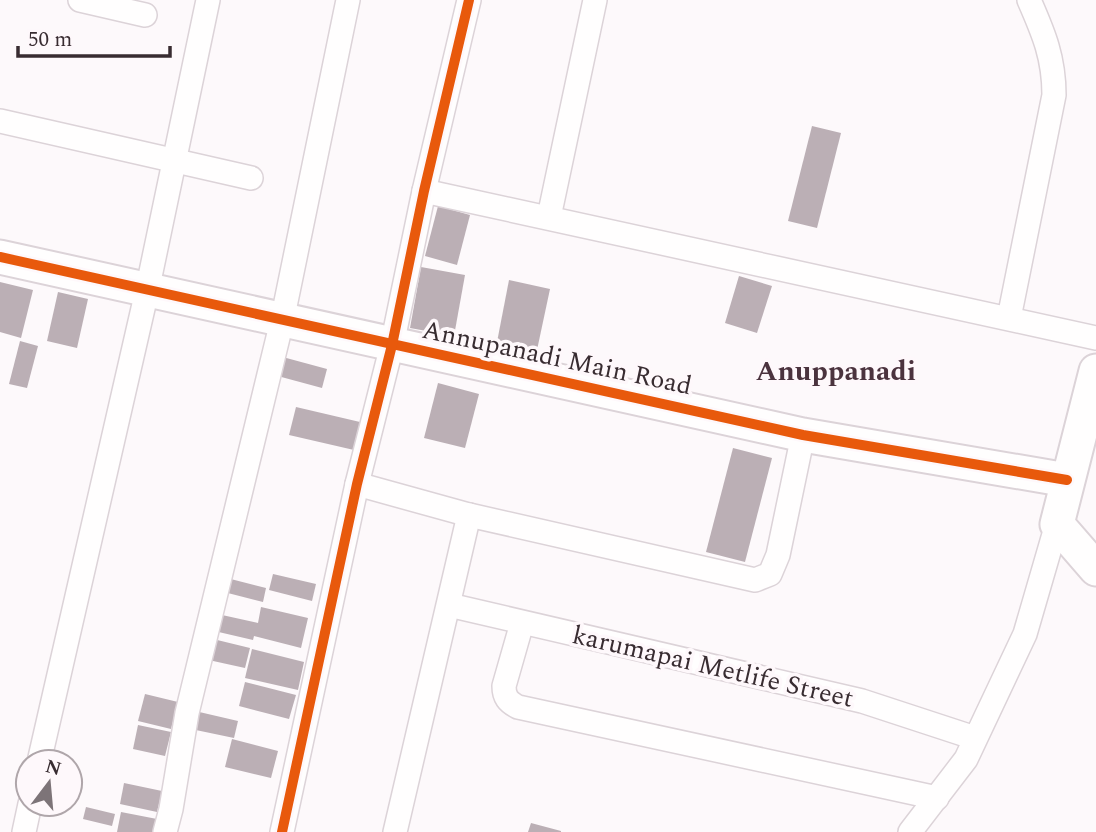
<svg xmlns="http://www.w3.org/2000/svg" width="1096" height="832" font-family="Spectral,serif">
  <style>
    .building { fill: #bbafb5 }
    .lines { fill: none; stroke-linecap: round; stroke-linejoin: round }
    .street-casing { stroke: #dcd3d8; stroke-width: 26 }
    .secondary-casing { stroke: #dcd3d8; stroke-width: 37 }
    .street { stroke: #fffefe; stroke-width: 23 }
    .secondary { stroke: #fffefe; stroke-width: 33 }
    .cycleway-casing { stroke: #fef8fb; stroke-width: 15 }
    .cycleway { stroke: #e8590c; stroke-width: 10 }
    .labels { text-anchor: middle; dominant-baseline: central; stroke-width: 7; stroke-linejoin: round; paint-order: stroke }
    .street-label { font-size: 26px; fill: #382c31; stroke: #fef8fb }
    .neighbourhood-label { font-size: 28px; font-weight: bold; fill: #4b333e; stroke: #fef8fb }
  </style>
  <rect width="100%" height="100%" fill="#fdf9fb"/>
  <g class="building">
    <path d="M 812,126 L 841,133 L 817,228 L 788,221 Z"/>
    <path d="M 438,206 L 470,215 L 457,265 L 425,256 Z"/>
    <path d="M 421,267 L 465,275 L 454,336 L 410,328 Z"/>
    <path d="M 739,276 L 772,286 L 757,333 L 725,323 Z"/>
    <path d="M 509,280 L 550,289 L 537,350 L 497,342 Z"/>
    <path d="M 0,282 L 33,290 L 21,338 L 0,332 Z"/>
    <path d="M 58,292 L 88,299 L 77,348 L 47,341 Z"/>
    <path d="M 20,341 L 38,346 L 27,388 L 9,384 Z"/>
    <path d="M 279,356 L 327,369 L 322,388 L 274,375 Z"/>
    <path d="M 438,383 L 479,394 L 465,448 L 424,438 Z"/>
    <path d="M 296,407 L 360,422 L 354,450 L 289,435 Z"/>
    <path d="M 733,448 L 772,458 L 745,562 L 706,552 Z"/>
    <path d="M 273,574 L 316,584 L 312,601 L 269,590 Z"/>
    <path d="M 223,577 L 266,588 L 263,602 L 220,591 Z"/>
    <path d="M 261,607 L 308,618 L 301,648 L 254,636 L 253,640 L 210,630 L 213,613 L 258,623 Z"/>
    <path d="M 209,638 L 250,648 L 245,668 L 204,659 Z"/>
    <path d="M 252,649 L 304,662 L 298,690 L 245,678 Z"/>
    <path d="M 245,682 L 296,695 L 289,719 L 239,706 Z"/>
    <path d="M 145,694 L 178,702 L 171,729 L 138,721 Z"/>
    <path d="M 195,711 L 238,721 L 234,738 L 191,729 Z"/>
    <path d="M 138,725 L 171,732 L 165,756 L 133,749 Z"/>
    <path d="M 232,739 L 278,751 L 271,778 L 225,767 Z"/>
    <path d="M 124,783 L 162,791 L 157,812 L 120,804 Z"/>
    <path d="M 86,807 L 115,814 L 112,826 L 83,819 Z"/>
    <path d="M 121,812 L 157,819 L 154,832 L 117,832 Z"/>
    <path d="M 531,823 L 561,831 L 561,832 L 528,832 Z"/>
  </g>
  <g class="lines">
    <defs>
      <g id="street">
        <path d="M 80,0 L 145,15"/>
        <path d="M 0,121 L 251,178"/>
        <path d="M 424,191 L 1096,338"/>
        <path d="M 549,217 L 595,0"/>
        <path d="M 1009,318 L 1054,95 C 1054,58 1044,34 1029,0"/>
        <path d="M 357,484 L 469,515 L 755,580 L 770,574 L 778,555 L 803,435"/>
        <path d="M 449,605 L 862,701 L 975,738"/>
        <path d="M 522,623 L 504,686 C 504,697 508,702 518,707 L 937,798"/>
        <path d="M 39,762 L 147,291 L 208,0"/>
        <path d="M 24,832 L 30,804"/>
        <path d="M 165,832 L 171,809 L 187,713 L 282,321 L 348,0"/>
        <path d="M 282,832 L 357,484 L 392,345 L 424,191 L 469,0"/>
        <path d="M 395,832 L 469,515"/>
        <path d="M 910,832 L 966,759 L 1025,634 L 1057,524"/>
      </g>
      <g id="secondary">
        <path d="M 0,257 L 803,435 L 1067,480"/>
        <path d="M 1096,371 L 1057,524 L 1096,569"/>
      </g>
    </defs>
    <use href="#street" class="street-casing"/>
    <use href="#secondary" class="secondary-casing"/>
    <use href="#street" class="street"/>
    <use href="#secondary" class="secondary"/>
    <defs>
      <g id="cycleway">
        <path d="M 0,257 L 803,435 L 1067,480"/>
        <path d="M 282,832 L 357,484 L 392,345 L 424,191 L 469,0"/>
      </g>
    </defs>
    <use href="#cycleway" class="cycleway-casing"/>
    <use href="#cycleway" class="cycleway"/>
  </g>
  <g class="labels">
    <g class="street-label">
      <text transform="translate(557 358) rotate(12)">Annupanadi Main Road</text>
      <text transform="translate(713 667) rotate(13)">karumapai Metlife Street</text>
    </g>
    <g class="neighbourhood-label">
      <text x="836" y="371">Anuppanadi</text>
    </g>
  </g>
  <g transform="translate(49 783) rotate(16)"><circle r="33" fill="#fef8fb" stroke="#afa6aa" stroke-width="2"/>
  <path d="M0-5L12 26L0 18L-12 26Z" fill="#7d7478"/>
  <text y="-10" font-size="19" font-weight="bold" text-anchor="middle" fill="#382c31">N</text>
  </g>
  <path d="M18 46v10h152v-10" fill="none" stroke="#382c31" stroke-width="3.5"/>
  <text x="28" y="46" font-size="21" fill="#382c31" stroke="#fef8fb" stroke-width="5" paint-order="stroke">50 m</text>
</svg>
